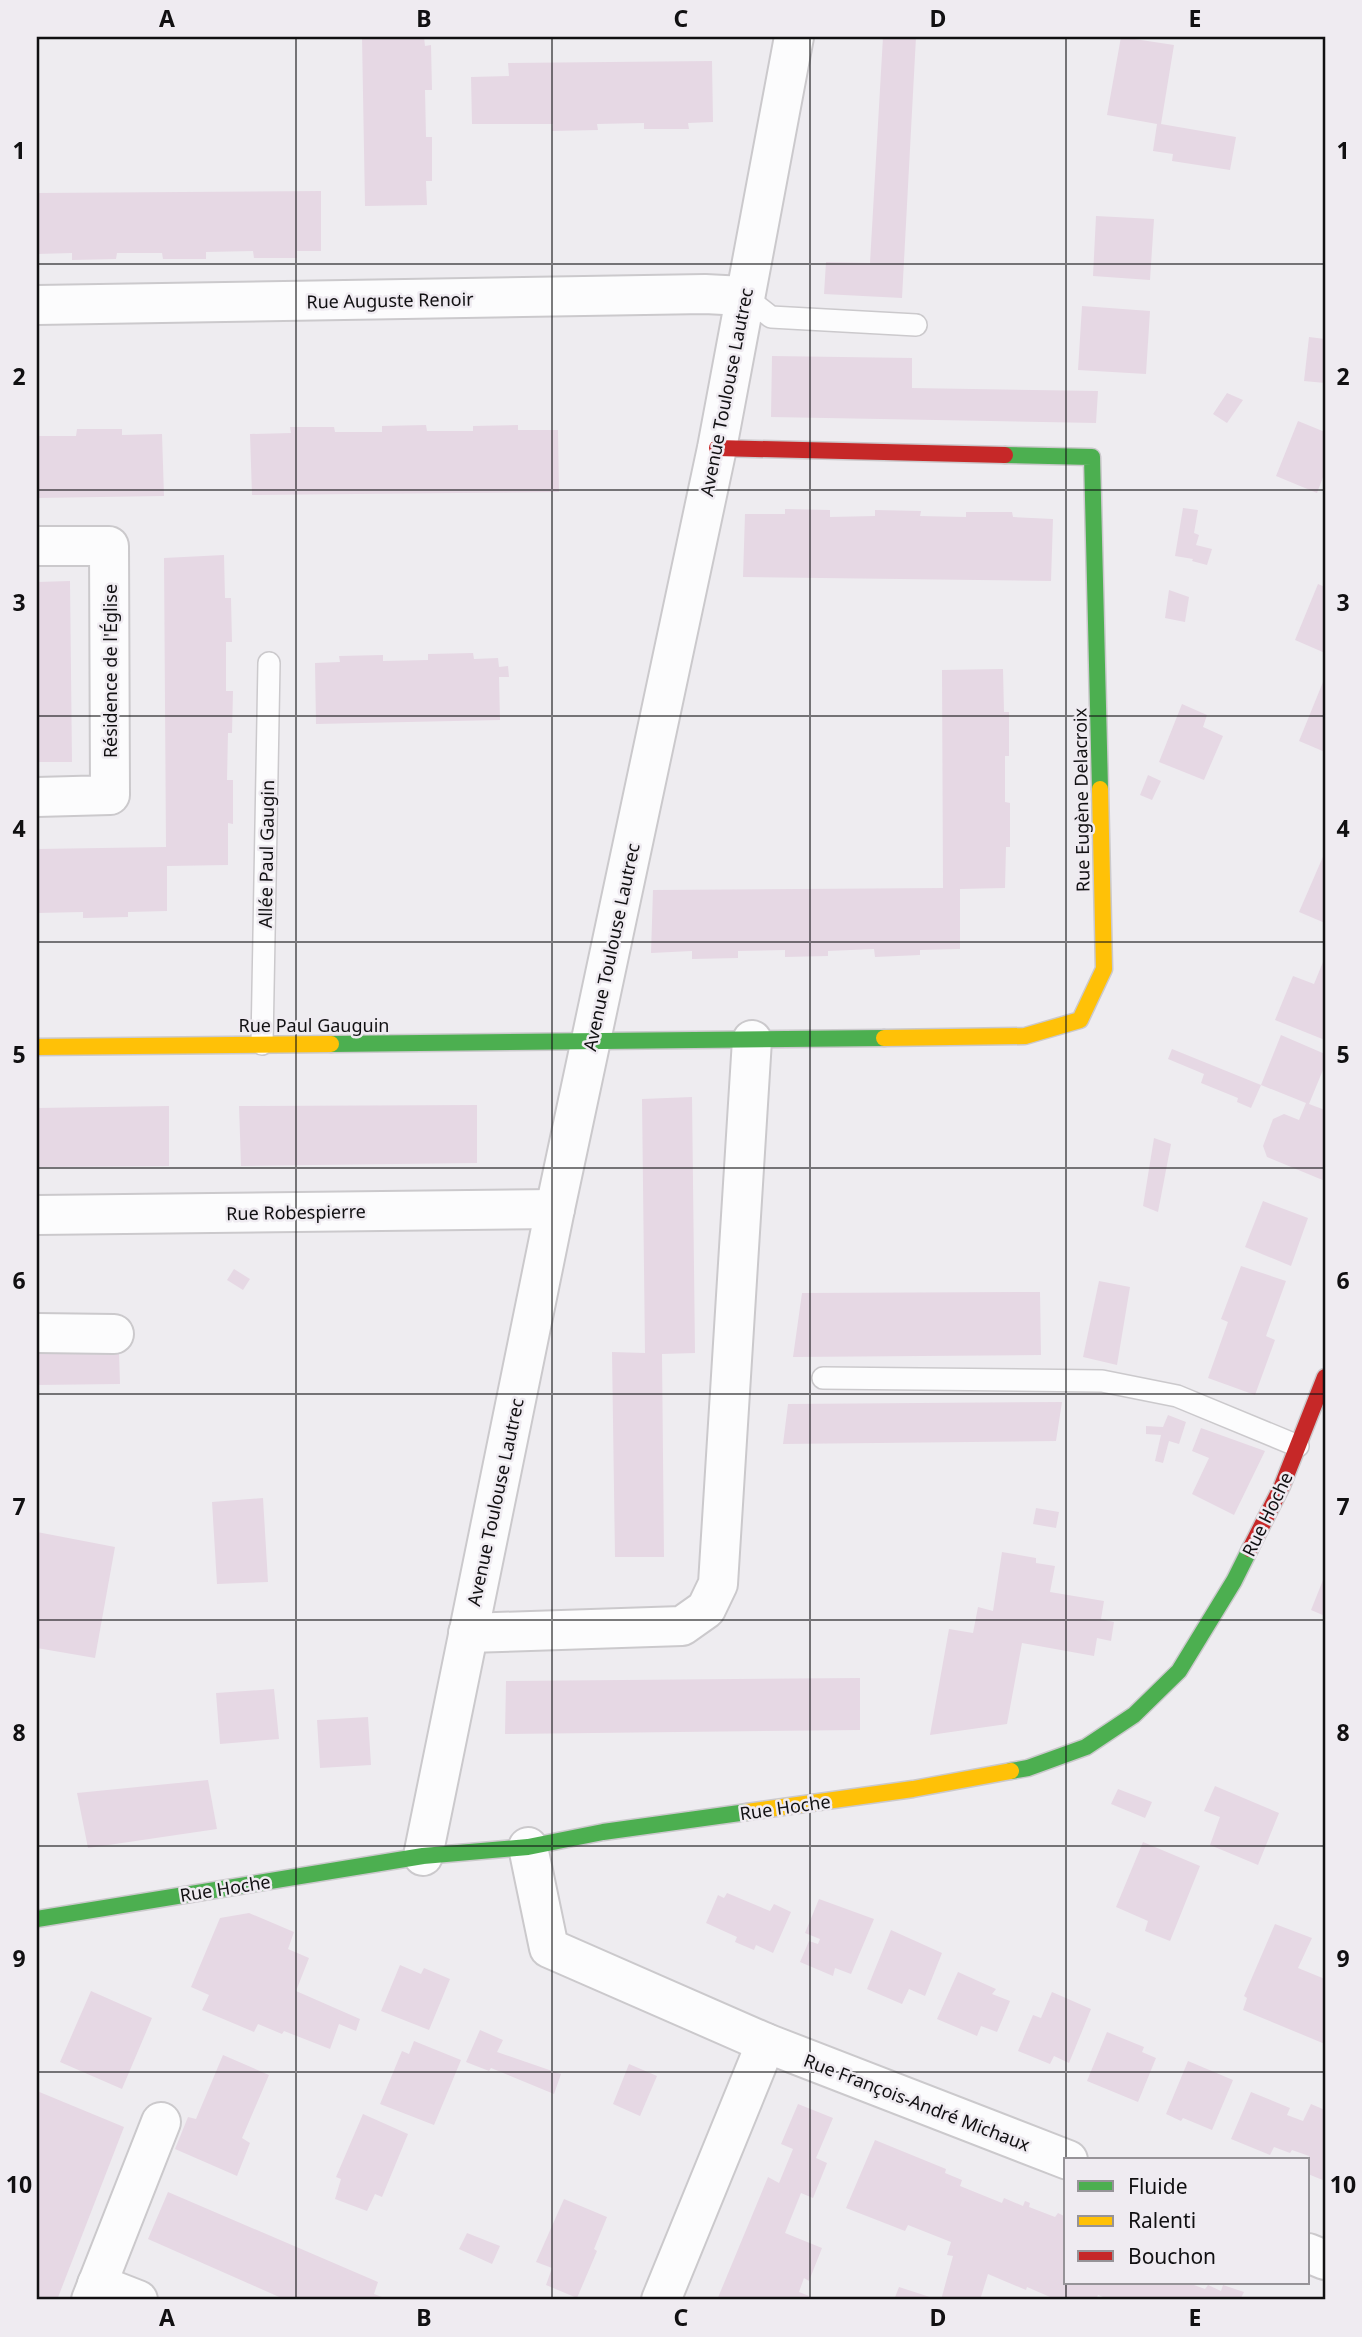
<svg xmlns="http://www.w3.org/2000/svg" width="1362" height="2337" font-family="'Noto Sans',sans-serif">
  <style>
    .building { fill: #e6d8e4 }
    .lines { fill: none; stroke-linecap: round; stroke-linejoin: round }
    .lane-casing { stroke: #cbc9cc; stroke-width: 24 }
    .street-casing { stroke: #cbc9cc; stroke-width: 42 }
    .fast-casing { stroke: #cbc9cc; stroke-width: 19 }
    .slow-casing { stroke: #cbc9cc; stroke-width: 19 }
    .jam-casing { stroke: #cbc9cc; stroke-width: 19 }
    .lane { stroke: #fcfcfd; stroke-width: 21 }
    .street { stroke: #fcfcfd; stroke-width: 38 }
    .fast { stroke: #4caf50; stroke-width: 16 }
    .slow { stroke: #ffc107; stroke-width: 16 }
    .jam { stroke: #c62828; stroke-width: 16 }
    .grid { fill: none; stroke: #111012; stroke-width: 2; stroke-opacity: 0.55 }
    .labels { text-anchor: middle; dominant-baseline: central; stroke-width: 5; stroke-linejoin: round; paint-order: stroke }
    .street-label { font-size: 18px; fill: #111012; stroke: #efebf1 }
    .neatline { fill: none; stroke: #111012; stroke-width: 2.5 }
    .grid-label { font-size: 23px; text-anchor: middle; font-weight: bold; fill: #111012 }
  </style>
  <rect width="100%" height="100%" fill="#eeecf0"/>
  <g class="building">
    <path d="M 362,37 L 424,37 L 425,46 L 431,45 L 432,90 L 425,90 L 426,137 L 432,137 L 432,181 L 426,181 L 427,205 L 365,206 Z"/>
    <path d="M 883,37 L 916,37 L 902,298 L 824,294 L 826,262 L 870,263 Z"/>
    <path d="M 1121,37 L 1174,45 L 1161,124 L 1236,137 L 1230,170 L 1172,161 L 1173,154 L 1153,151 L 1157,124 L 1107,115 Z"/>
    <path d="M 712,61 L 713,122 L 688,123 L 689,129 L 644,129 L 644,123 L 597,124 L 598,130 L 552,131 L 553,124 L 472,124 L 471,77 L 509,76 L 508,63 Z"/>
    <path d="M 321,191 L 321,251 L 297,251 L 297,258 L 254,258 L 253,251 L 206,252 L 206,259 L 163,259 L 162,253 L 117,253 L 116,259 L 72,260 L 72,253 L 37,254 L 37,193 Z"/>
    <path d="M 1096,216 L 1154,219 L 1150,280 L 1093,276 Z"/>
    <path d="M 1082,306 L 1150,311 L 1146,374 L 1078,370 Z"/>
    <path d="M 1309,337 L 1325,339 L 1325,383 L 1304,381 Z"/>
    <path d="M 772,356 L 912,358 L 912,388 L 1098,391 L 1096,423 L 771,417 Z"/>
    <path d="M 1227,393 L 1243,400 L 1227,423 L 1213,414 Z"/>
    <path d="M 1298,421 L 1325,432 L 1325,472 L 1317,493 L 1276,476 Z"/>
    <path d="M 426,425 L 427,431 L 473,431 L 473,426 L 518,425 L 518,430 L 558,430 L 559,492 L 252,495 L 250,434 L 291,433 L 290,427 L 334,427 L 335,432 L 382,432 L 382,426 Z"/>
    <path d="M 77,429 L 122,429 L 122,435 L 162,434 L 164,496 L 37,498 L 37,436 L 76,436 Z"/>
    <path d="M 1183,508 L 1198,510 L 1194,533 L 1199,535 L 1196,545 L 1212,549 L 1207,565 L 1192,561 L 1193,559 L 1175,556 Z"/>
    <path d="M 785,509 L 830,510 L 830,517 L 875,516 L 875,510 L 921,511 L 920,516 L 966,517 L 966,512 L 1012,512 L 1013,517 L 1053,519 L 1051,581 L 743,577 L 745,514 L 785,514 Z"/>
    <path d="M 224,555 L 225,598 L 231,598 L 232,642 L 226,642 L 226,691 L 233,691 L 232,733 L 228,733 L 227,780 L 233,780 L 233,824 L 228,823 L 228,865 L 167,866 L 167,911 L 128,912 L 128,917 L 83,918 L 83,912 L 37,913 L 37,849 L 166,847 L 164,558 Z"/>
    <path d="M 70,581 L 72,762 L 37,762 L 37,582 Z"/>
    <path d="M 1318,584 L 1325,587 L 1325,653 L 1295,640 Z"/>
    <path d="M 1169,590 L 1189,597 L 1185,622 L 1165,618 Z"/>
    <path d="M 473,653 L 474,659 L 498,658 L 499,667 L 508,666 L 509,677 L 499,677 L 500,720 L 316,724 L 315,663 L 340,662 L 339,656 L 383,655 L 383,661 L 428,660 L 428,654 Z"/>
    <path d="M 1003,669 L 1004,712 L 1009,712 L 1009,756 L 1005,756 L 1005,802 L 1010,803 L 1010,847 L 1006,847 L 1005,888 L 960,889 L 960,949 L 920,950 L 920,955 L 875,957 L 874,949 L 828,951 L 828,956 L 785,957 L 785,950 L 738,951 L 738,958 L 692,959 L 692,951 L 651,953 L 653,890 L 943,888 L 942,670 Z"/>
    <path d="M 1325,677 L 1325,752 L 1299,741 Z"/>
    <path d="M 1182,704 L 1207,715 L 1203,727 L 1223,736 L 1204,780 L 1159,762 Z"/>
    <path d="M 1148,775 L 1161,781 L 1152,800 L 1140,795 Z"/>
    <path d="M 1325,852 L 1325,923 L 1299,912 Z"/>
    <path d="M 1325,957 L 1325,1040 L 1275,1020 L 1293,976 L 1314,984 Z"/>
    <path d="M 1281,1035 L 1325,1054 L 1325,1065 L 1309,1104 L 1325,1110 L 1325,1181 L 1267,1157 L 1263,1146 L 1273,1119 L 1284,1114 L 1299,1120 L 1306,1103 L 1261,1085 Z"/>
    <path d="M 1172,1049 L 1261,1085 L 1251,1108 L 1237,1102 L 1238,1098 L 1201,1083 L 1204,1074 L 1168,1059 Z"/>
    <path d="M 692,1097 L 695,1353 L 662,1354 L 664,1557 L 615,1557 L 612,1352 L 645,1353 L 642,1099 Z"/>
    <path d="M 477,1105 L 477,1163 L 241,1166 L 239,1106 Z"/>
    <path d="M 169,1106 L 169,1166 L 37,1167 L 37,1108 Z"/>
    <path d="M 1154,1138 L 1171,1144 L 1158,1212 L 1143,1206 Z"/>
    <path d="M 1263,1201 L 1308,1218 L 1291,1266 L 1245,1247 Z"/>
    <path d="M 1241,1266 L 1286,1281 L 1266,1336 L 1275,1340 L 1255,1395 L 1208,1378 L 1228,1322 L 1221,1319 Z"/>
    <path d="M 234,1269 L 250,1279 L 243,1290 L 227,1280 Z"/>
    <path d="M 1099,1281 L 1130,1287 L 1117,1365 L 1083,1357 Z"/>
    <path d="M 1040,1292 L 1041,1355 L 793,1357 L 802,1293 Z"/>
    <path d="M 119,1352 L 120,1384 L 37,1385 L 37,1353 Z"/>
    <path d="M 1062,1402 L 1056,1441 L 783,1444 L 788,1404 Z"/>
    <path d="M 1168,1415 L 1186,1422 L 1179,1444 L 1169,1441 L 1163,1463 L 1155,1461 L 1161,1435 L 1146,1434 L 1146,1426 L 1163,1427 Z"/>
    <path d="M 1201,1428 L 1265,1451 L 1234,1515 L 1192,1494 L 1209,1458 L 1192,1451 Z"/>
    <path d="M 263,1498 L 268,1582 L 217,1584 L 212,1502 Z"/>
    <path d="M 1036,1508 L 1059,1512 L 1056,1528 L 1033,1524 Z"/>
    <path d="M 37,1532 L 115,1547 L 95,1658 L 37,1648 Z"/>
    <path d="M 1002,1552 L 1036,1558 L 1036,1563 L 1055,1566 L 1050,1592 L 1104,1601 L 1101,1619 L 1114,1622 L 1111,1641 L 1097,1638 L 1094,1656 L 1022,1643 L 1007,1724 L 930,1735 L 949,1629 L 973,1633 L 978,1607 L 993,1611 Z"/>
    <path d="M 1323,1580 L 1325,1581 L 1325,1616 L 1311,1610 Z"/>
    <path d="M 860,1678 L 860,1730 L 505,1734 L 506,1681 Z"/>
    <path d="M 274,1689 L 279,1739 L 220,1744 L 216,1693 Z"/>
    <path d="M 368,1717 L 371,1765 L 320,1768 L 317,1720 Z"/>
    <path d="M 208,1780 L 217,1829 L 88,1848 L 77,1793 Z"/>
    <path d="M 1215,1786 L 1279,1813 L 1258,1865 L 1210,1845 L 1220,1817 L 1204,1811 Z"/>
    <path d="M 1118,1789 L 1152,1802 L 1145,1818 L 1111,1804 Z"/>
    <path d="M 1143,1842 L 1200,1866 L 1170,1941 L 1145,1931 L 1148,1921 L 1116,1907 Z"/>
    <path d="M 727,1893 L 770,1911 L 774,1904 L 791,1912 L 773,1953 L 756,1945 L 754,1950 L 735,1942 L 737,1937 L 706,1923 L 718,1895 L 724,1898 Z"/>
    <path d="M 819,1899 L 874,1919 L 851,1974 L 835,1968 L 833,1976 L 800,1962 L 809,1941 L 818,1944 L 820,1939 L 805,1933 Z"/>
    <path d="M 249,1913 L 294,1932 L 288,1949 L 309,1958 L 296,1991 L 360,2019 L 356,2031 L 339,2024 L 330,2049 L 284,2031 L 282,2034 L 258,2024 L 254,2032 L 202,2010 L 209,1995 L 191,1987 L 220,1918 Z"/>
    <path d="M 1275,1924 L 1312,1938 L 1298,1968 L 1325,1979 L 1325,2044 L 1243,2010 L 1247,1998 L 1244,1996 Z"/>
    <path d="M 891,1930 L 942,1953 L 925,1996 L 909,1989 L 902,2004 L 867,1989 Z"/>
    <path d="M 400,1965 L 421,1974 L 424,1968 L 450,1979 L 429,2030 L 381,2011 Z"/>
    <path d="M 958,1972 L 996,1989 L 992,1994 L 1010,2001 L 997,2032 L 981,2026 L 977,2036 L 937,2019 Z"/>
    <path d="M 91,1991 L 152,2018 L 122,2089 L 60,2062 Z"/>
    <path d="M 1052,1992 L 1091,2009 L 1069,2063 L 1054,2056 L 1050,2064 L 1018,2051 L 1033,2015 L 1041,2018 Z"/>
    <path d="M 480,2030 L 503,2040 L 497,2052 L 561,2074 L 554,2094 L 491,2068 L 489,2071 L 466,2062 Z"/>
    <path d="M 1107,2032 L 1144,2047 L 1142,2052 L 1156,2058 L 1138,2102 L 1087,2081 Z"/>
    <path d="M 414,2041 L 461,2060 L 434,2125 L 380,2104 L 402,2051 L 409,2054 Z"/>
    <path d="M 223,2055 L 269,2075 L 242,2138 L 250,2143 L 237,2176 L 175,2149 L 188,2117 L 196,2119 Z"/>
    <path d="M 1188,2061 L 1233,2080 L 1212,2130 L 1183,2118 L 1181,2121 L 1166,2114 Z"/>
    <path d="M 629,2064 L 657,2076 L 640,2116 L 613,2104 Z"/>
    <path d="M 37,2091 L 124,2127 L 57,2300 L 37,2300 Z"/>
    <path d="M 1251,2092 L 1290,2108 L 1287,2115 L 1303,2121 L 1311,2104 L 1325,2110 L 1325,2181 L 1308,2174 L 1307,2160 L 1309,2156 L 1292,2150 L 1290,2153 L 1274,2147 L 1270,2155 L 1231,2139 Z"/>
    <path d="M 798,2104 L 833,2118 L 816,2158 L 827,2163 L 813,2198 L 801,2193 L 785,2233 L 822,2248 L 809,2281 L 804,2278 L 799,2292 L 809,2296 L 807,2300 L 717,2300 L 768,2177 L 779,2183 L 793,2149 L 781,2144 Z"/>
    <path d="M 363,2114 L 408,2134 L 382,2197 L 375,2194 L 367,2211 L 335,2199 L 341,2179 L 336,2177 Z"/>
    <path d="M 875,2140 L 946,2169 L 945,2173 L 962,2180 L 960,2186 L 1002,2203 L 1004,2198 L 1023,2206 L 1025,2201 L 1030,2203 L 1029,2207 L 1055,2217 L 1058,2213 L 1066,2217 L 1066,2283 L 1195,2283 L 1194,2285 L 1205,2289 L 1208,2285 L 1221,2291 L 1223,2285 L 1244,2292 L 1240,2300 L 1110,2300 L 1098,2295 L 1096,2300 L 1057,2300 L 1027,2287 L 1026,2290 L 988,2274 L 980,2300 L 941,2300 L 953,2256 L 947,2255 L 951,2242 L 908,2225 L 905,2231 L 846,2208 Z"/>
    <path d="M 168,2192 L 378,2282 L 374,2294 L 390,2300 L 286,2300 L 148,2239 Z"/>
    <path d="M 564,2199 L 607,2217 L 594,2249 L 597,2251 L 577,2298 L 546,2285 L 552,2268 L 536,2262 Z"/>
    <path d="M 467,2233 L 500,2246 L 492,2264 L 459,2249 Z"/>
    <path d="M 899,2287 L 939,2300 L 894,2300 Z"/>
  </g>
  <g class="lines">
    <defs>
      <g id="lane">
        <path d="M 744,296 L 771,317 L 916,325"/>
        <path d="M 262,1044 L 269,663"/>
        <path d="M 823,1378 L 1102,1381 L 1177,1396 L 1298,1446"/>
      </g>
      <g id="street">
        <path d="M 37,305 L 705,294 L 744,296"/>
        <path d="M 37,546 L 109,546 L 110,795 L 37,797"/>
        <path d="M 37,1215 L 555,1209"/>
        <path d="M 37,1333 L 114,1334"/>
        <path d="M 468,1633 L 682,1626 L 706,1609 L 718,1584 L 752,1040"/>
        <path d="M 528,1847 L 549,1948 L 766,2043 L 1068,2160"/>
        <path d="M 423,1856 L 555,1209 L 717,448 L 794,37"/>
        <path d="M 1308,2253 L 1325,2260"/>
        <path d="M 97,2284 L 138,2300"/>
        <path d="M 91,2300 L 161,2122"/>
        <path d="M 661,2300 L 766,2043"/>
      </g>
      <g id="fast">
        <path d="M 1005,455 L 1092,457 L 1100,789"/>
        <path d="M 331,1044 L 884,1038"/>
        <path d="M 1011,1771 L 1028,1768 L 1086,1747 L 1134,1715 L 1179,1671 L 1234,1581 L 1250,1549"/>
        <path d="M 37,1919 L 423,1856 L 528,1847 L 603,1832 L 747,1812"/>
      </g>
      <g id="slow">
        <path d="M 884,1038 L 1025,1036 L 1080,1020 L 1104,969 L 1100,789"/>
        <path d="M 37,1047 L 331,1044"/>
        <path d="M 747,1812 L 913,1789 L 1011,1771"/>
      </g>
      <g id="jam">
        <path d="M 717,448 L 1005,455"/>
        <path d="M 1250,1549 L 1282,1486 L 1325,1377"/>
      </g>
    </defs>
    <use href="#lane" class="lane-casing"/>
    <use href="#street" class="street-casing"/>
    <use href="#fast" class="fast-casing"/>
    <use href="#slow" class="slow-casing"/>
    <use href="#jam" class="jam-casing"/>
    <use href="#lane" class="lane"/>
    <use href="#street" class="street"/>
    <use href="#fast" class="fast"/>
    <use href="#slow" class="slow"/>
    <use href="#jam" class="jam"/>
  </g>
  <path class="grid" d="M 296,37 L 296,2300M 552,37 L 552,2300M 810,37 L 810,2300M 1066,37 L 1066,2160M 37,264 L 1325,264M 37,490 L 1325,490M 37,716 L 1325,716M 37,942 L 1325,942M 37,1168 L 1325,1168M 37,1394 L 1325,1394M 37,1620 L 1325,1620M 37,1846 L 1325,1846M 37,2072 L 1325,2072M 1066,2283 L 1066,2300"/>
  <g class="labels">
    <g class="street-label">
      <text transform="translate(390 300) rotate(-1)">Rue Auguste Renoir</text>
      <text transform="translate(726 392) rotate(-79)">Avenue Toulouse Lautrec</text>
      <text transform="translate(110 671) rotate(-90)">Résidence de l'Église</text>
      <text transform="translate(1081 800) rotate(-91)">Rue Eugène Delacroix</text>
      <text transform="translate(266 854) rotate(-89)">Allée Paul Gaugin</text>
      <text transform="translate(611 947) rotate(-78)">Avenue Toulouse Lautrec</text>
      <text x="314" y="1025">Rue Paul Gauguin</text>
      <text transform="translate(296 1212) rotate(-1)">Rue Robespierre</text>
      <text transform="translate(495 1502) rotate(-78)">Avenue Toulouse Lautrec</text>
      <text transform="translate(1267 1514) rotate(-64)">Rue Hoche</text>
      <text transform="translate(785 1807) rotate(-8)">Rue Hoche</text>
      <text transform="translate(225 1888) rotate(-9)">Rue Hoche</text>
      <text transform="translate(917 2102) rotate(21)">Rue François-André Michaux</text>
    </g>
  </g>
  <rect width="1362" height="2337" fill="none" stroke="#efebf1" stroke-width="77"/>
  <rect x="1064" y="2158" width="245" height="126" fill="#efebf1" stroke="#969398" stroke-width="2"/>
  <rect x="1078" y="2181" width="35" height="10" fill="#4caf50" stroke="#969398" stroke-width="2"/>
  <text x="1128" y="2194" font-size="21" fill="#111012">Fluide</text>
  <rect x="1078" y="2216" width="35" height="10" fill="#ffc107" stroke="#969398" stroke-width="2"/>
  <text x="1128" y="2228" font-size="21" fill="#111012">Ralenti</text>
  <rect x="1078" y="2251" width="35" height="10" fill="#c62828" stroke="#969398" stroke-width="2"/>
  <text x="1128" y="2264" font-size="21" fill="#111012">Bouchon</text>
  <rect x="38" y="38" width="1286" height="2260" class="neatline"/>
  <g class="grid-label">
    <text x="167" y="27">A</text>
    <text x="424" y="27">B</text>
    <text x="681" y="27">C</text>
    <text x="938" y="27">D</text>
    <text x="1195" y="27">E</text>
    <text x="19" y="159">1</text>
    <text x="1343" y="159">1</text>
    <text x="19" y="385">2</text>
    <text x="1343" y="385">2</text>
    <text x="19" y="611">3</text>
    <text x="1343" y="611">3</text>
    <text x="19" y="837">4</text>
    <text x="1343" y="837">4</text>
    <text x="19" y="1063">5</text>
    <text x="1343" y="1063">5</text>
    <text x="19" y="1289">6</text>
    <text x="1343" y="1289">6</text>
    <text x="19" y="1515">7</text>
    <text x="1343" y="1515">7</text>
    <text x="19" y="1741">8</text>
    <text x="1343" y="1741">8</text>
    <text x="19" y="1967">9</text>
    <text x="1343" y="1967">9</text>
    <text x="19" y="2193">10</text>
    <text x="1343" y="2193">10</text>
    <text x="167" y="2326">A</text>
    <text x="424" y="2326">B</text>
    <text x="681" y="2326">C</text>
    <text x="938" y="2326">D</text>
    <text x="1195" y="2326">E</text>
  </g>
</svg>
